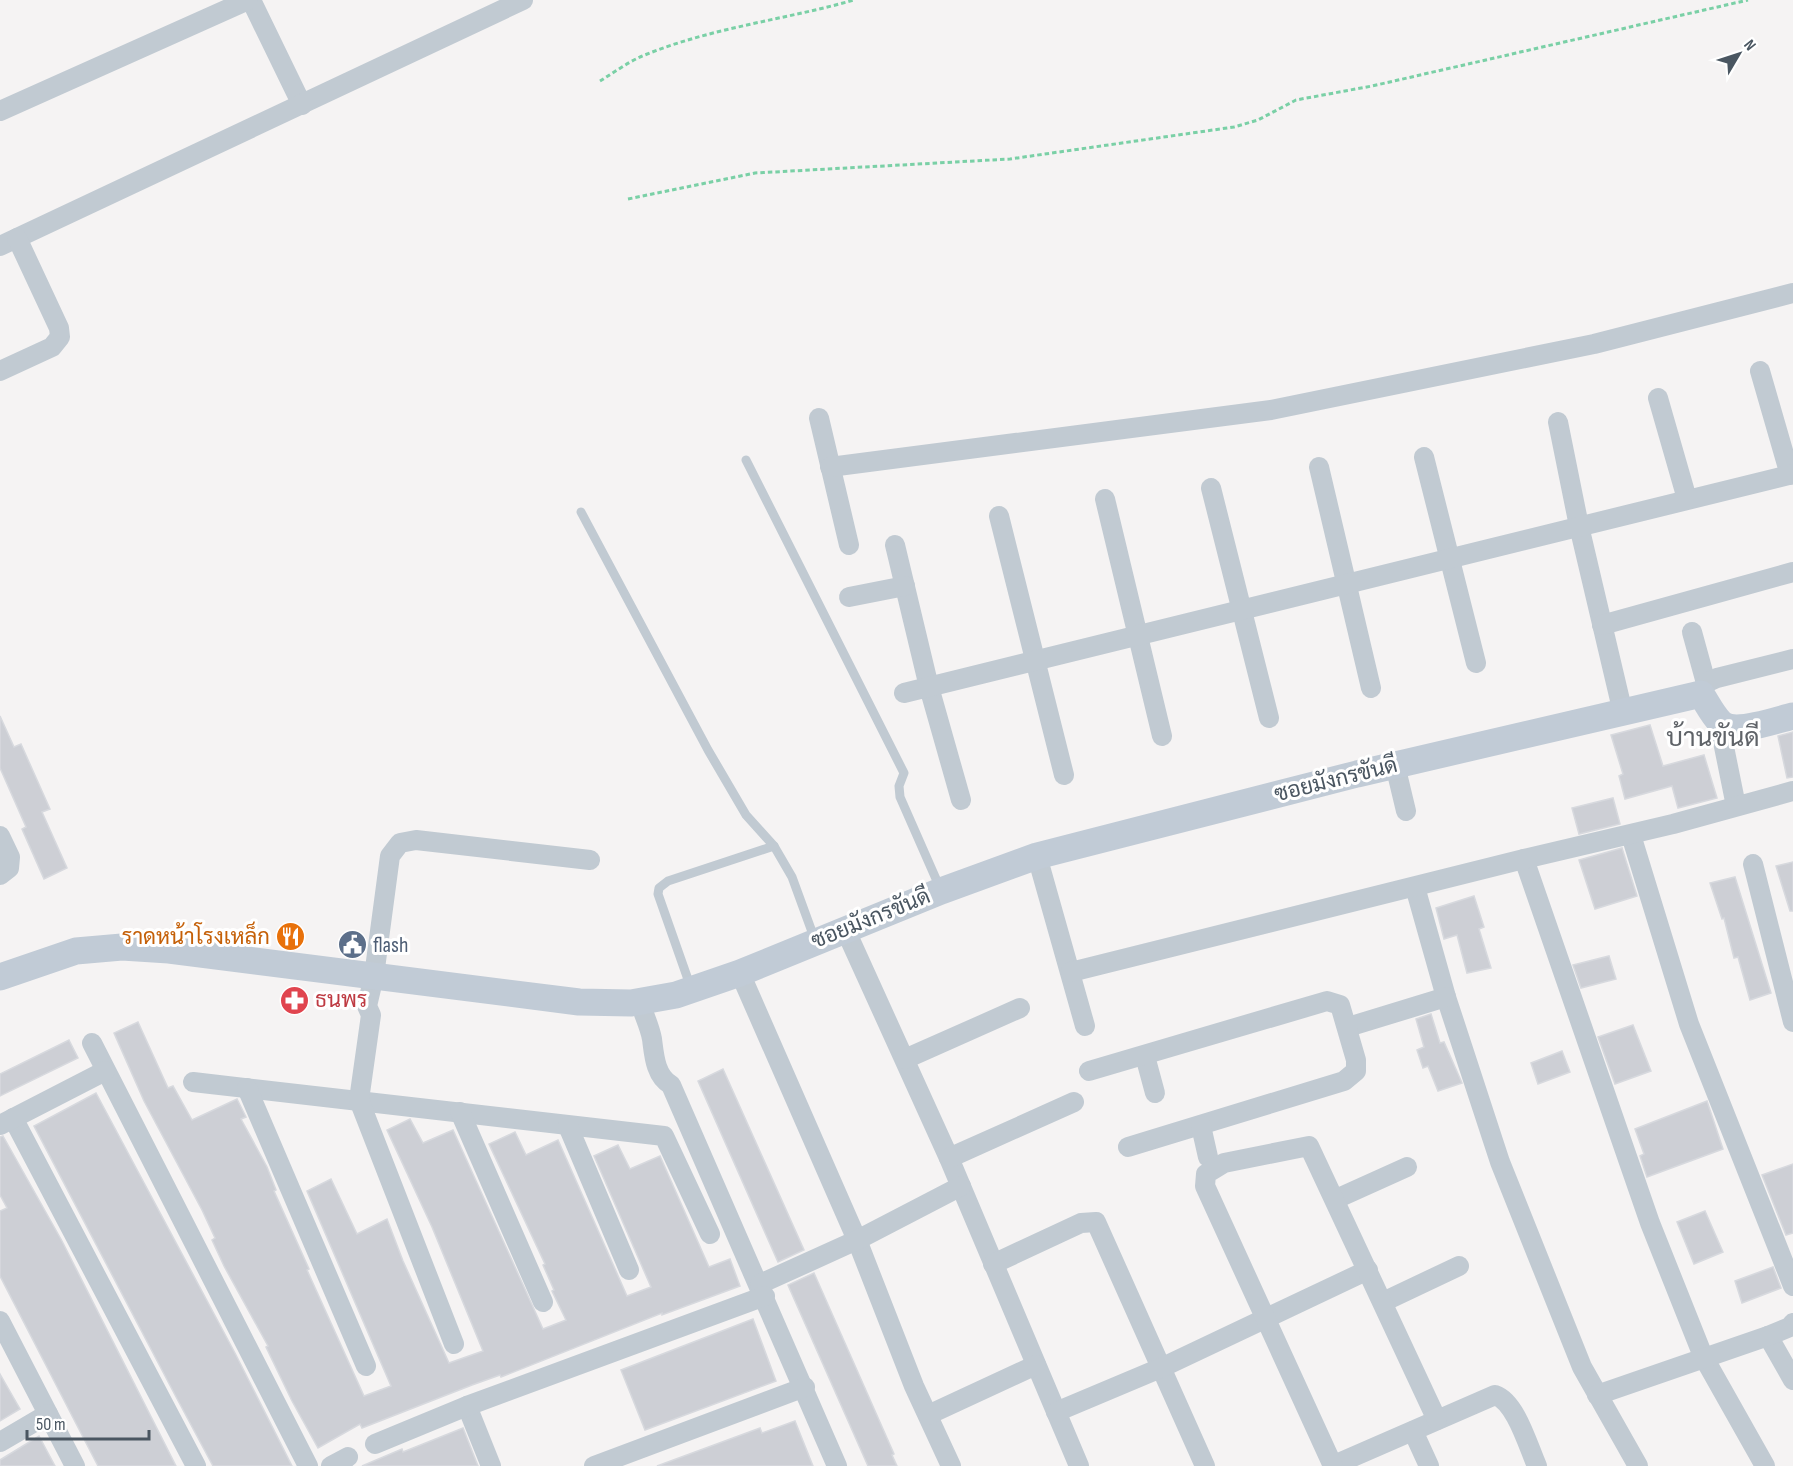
<svg xmlns="http://www.w3.org/2000/svg" width="1793" height="1466" font-family="'Sofia Sans Condensed',Sarabun,sans-serif">
  <style>
    .building { fill: #cdcfd5; stroke: #d7d9de; stroke-width: 1.5 }
    .lines { fill: none; stroke-linecap: round; stroke-linejoin: round }
    .path { stroke: #7ad0a6; stroke-width: 3; stroke-dasharray: 4.5 3; stroke-linecap: butt }
    .lane { stroke: #c1cad2; stroke-width: 9 }
    .street { stroke: #c1cad2; stroke-width: 20 }
    .secondary { stroke: #c1cbd6; stroke-width: 27 }
    .labels { text-anchor: middle; dominant-baseline: central; stroke-width: 6; stroke-linejoin: round; paint-order: stroke }
    .street-label { font-size: 22px; fill: #4a5661; stroke: #fff }
    .food-label { font-size: 22px; fill: #c56008; stroke: #fff; text-anchor: end }
    .service-label { font-size: 22px; fill: #4e5e75; stroke: #fff; text-anchor: start }
    .health-label { font-size: 22px; fill: #be3a42; stroke: #fff; text-anchor: start }
    .quarter-label { font-size: 26px; fill: #5f6368; stroke: #fff }
  </style>
  <rect width="100%" height="100%" fill="#f5f3f3"/>
  <g class="building">
    <path d="M 0,716 L 14,747 L 21,744 L 29,762 L 50,809 L 42,812 L 67,868 L 44,879 L 22,829 L 26,827 L 0,768 Z"/>
    <path d="M 1650,725 L 1663,766 L 1704,755 L 1717,798 L 1678,808 L 1672,786 L 1625,799 L 1619,776 L 1623,774 L 1611,735 Z"/>
    <path d="M 1793,732 L 1793,777 L 1787,778 L 1778,736 Z"/>
    <path d="M 1613,798 L 1620,824 L 1579,834 L 1572,808 Z"/>
    <path d="M 1622,848 L 1637,896 L 1595,909 L 1579,860 Z"/>
    <path d="M 1793,862 L 1793,911 L 1790,911 L 1776,866 Z"/>
    <path d="M 1735,877 L 1771,993 L 1750,1000 L 1738,957 L 1734,958 L 1724,918 L 1722,919 L 1710,883 Z"/>
    <path d="M 1474,896 L 1484,927 L 1479,929 L 1491,968 L 1467,973 L 1457,935 L 1444,939 L 1436,908 Z"/>
    <path d="M 1609,956 L 1616,979 L 1581,988 L 1573,965 Z"/>
    <path d="M 1431,1014 L 1440,1043 L 1444,1042 L 1462,1083 L 1438,1091 L 1428,1066 L 1423,1068 L 1417,1050 L 1424,1047 L 1416,1019 Z"/>
    <path d="M 138,1022 L 168,1088 L 173,1086 L 192,1120 L 237,1099 L 246,1117 L 241,1119 L 267,1167 L 276,1190 L 274,1191 L 309,1269 L 307,1270 L 364,1396 L 391,1386 L 307,1191 L 331,1179 L 357,1234 L 387,1219 L 403,1261 L 449,1363 L 483,1351 L 432,1227 L 387,1130 L 410,1119 L 423,1143 L 453,1130 L 543,1329 L 566,1320 L 552,1291 L 554,1290 L 543,1265 L 545,1264 L 489,1144 L 515,1132 L 526,1155 L 558,1140 L 627,1296 L 651,1287 L 594,1156 L 618,1145 L 630,1169 L 660,1156 L 709,1267 L 730,1259 L 740,1286 L 662,1315 L 662,1313 L 501,1377 L 500,1375 L 472,1385 L 362,1428 L 360,1424 L 318,1448 L 292,1401 L 266,1347 L 268,1346 L 224,1266 L 212,1240 L 215,1238 L 202,1210 L 144,1101 L 114,1033 Z"/>
    <path d="M 1633,1025 L 1651,1071 L 1615,1084 L 1598,1037 Z"/>
    <path d="M 69,1040 L 78,1058 L 0,1096 L 0,1074 Z"/>
    <path d="M 1562,1051 L 1570,1072 L 1538,1084 L 1531,1063 Z"/>
    <path d="M 723,1069 L 804,1250 L 778,1262 L 698,1081 Z"/>
    <path d="M 96,1093 L 236,1355 L 292,1466 L 213,1466 L 175,1395 L 34,1126 Z"/>
    <path d="M 1707,1101 L 1723,1149 L 1647,1177 L 1640,1156 L 1644,1154 L 1635,1129 Z"/>
    <path d="M 3,1136 L 62,1241 L 176,1466 L 98,1466 L 85,1441 L 0,1276 L 0,1211 L 7,1208 L 0,1195 L 0,1137 Z"/>
    <path d="M 1793,1164 L 1793,1233 L 1786,1235 L 1762,1175 Z"/>
    <path d="M 1705,1211 L 1723,1252 L 1694,1264 L 1677,1222 Z"/>
    <path d="M 1773,1267 L 1781,1288 L 1742,1303 L 1735,1281 Z"/>
    <path d="M 814,1273 L 894,1454 L 892,1455 L 897,1466 L 868,1466 L 788,1285 Z"/>
    <path d="M 753,1319 L 776,1381 L 645,1430 L 621,1370 Z"/>
    <path d="M 0,1374 L 20,1409 L 0,1421 Z"/>
    <path d="M 795,1421 L 813,1466 L 657,1466 L 760,1428 L 762,1433 Z"/>
    <path d="M 463,1428 L 478,1466 L 362,1466 L 402,1449 L 403,1452 Z"/>
    <path d="M 39,1436 L 55,1466 L 0,1466 L 0,1460 Z"/>
  </g>
  <g class="lines">
    <g class="path">
      <path d="M 600,81 C 613,73 627,63 640,57 C 708,28 784,20 854,0"/>
      <path d="M 628,199 L 755,173 L 1010,159 L 1234,127 L 1258,120 L 1296,100 L 1372,86 L 1748,0"/>
    </g>
    <g class="lane">
      <path d="M 746,460 L 904,773 L 899,786 L 900,797 L 940,888"/>
      <path d="M 581,512 L 708,750 L 746,815 L 774,846 L 792,877 L 815,940"/>
      <path d="M 691,988 L 658,894 L 659,888 L 668,881 L 774,846"/>
    </g>
    <g class="street">
      <path d="M 251,0 L 302,105"/>
      <path d="M 0,111 L 248,0"/>
      <path d="M 0,246 L 523,0"/>
      <path d="M 0,371 L 52,347 L 60,337 L 59,328 L 17,238"/>
      <path d="M 1760,371 L 1790,475"/>
      <path d="M 1658,398 L 1687,499"/>
      <path d="M 819,418 L 849,545"/>
      <path d="M 1558,422 L 1579,526 L 1623,713"/>
      <path d="M 1424,457 L 1476,663"/>
      <path d="M 830,467 L 1271,410 L 1594,344 L 1793,293"/>
      <path d="M 1319,467 L 1371,688"/>
      <path d="M 1211,488 L 1269,718"/>
      <path d="M 1105,499 L 1162,736"/>
      <path d="M 999,516 L 1064,775"/>
      <path d="M 895,545 L 929,687 L 961,800"/>
      <path d="M 849,597 L 905,586"/>
      <path d="M 1602,625 L 1793,572"/>
      <path d="M 1692,632 L 1706,683"/>
      <path d="M 904,693 L 1793,474"/>
      <path d="M 1701,694 L 1706,683 L 1717,678 L 1793,659"/>
      <path d="M 1719,722 L 1736,806"/>
      <path d="M 1395,765 L 1406,811"/>
      <path d="M 1631,835 L 1689,1024 L 1793,1286"/>
      <path d="M 0,836 L 10,857 L 9,868 L 0,875"/>
      <path d="M 1037,856 L 1085,1026"/>
      <path d="M 1524,859 L 1650,1223 L 1703,1356 L 1765,1466"/>
      <path d="M 1753,864 L 1793,1022"/>
      <path d="M 1415,887 L 1446,997 L 1500,1162 L 1582,1367 L 1638,1466"/>
      <path d="M 846,931 L 949,1158 L 1079,1466"/>
      <path d="M 1071,972 L 1524,859 L 1673,824 L 1793,791"/>
      <path d="M 740,973 L 857,1240 L 914,1386 L 951,1466"/>
      <path d="M 640,1002 C 643,1013 650,1027 652,1039 C 654,1054 655,1076 671,1085 L 837,1466"/>
      <path d="M 1348,1027 L 1446,997"/>
      <path d="M 92,1043 L 308,1466"/>
      <path d="M 1145,1056 L 1155,1093"/>
      <path d="M 905,1059 L 1020,1008"/>
      <path d="M 1089,1071 L 1327,1001 L 1340,1005 L 1356,1060 L 1356,1071 L 1344,1081 L 1128,1147"/>
      <path d="M 193,1082 L 664,1136 L 710,1234"/>
      <path d="M 247,1088 L 366,1366"/>
      <path d="M 460,1112 L 543,1302"/>
      <path d="M 13,1118 L 196,1466"/>
      <path d="M 0,1125 L 105,1071"/>
      <path d="M 568,1126 L 629,1270"/>
      <path d="M 1201,1126 L 1208,1157"/>
      <path d="M 949,1158 L 1074,1102"/>
      <path d="M 1336,1199 L 1407,1167"/>
      <path d="M 993,1264 L 1081,1223 L 1096,1222 L 1205,1466"/>
      <path d="M 760,1284 L 857,1240 L 961,1186"/>
      <path d="M 1383,1302 L 1459,1266"/>
      <path d="M 0,1321 L 75,1466"/>
      <path d="M 1768,1336 L 1793,1380"/>
      <path d="M 454,1344 L 359,1100 L 371,1015 L 367,1006 L 374,976 L 390,856 L 400,843 L 416,840 L 590,860"/>
      <path d="M 1597,1395 L 1768,1336 L 1790,1327 L 1793,1323"/>
      <path d="M 467,1406 L 491,1466"/>
      <path d="M 1056,1412 L 1163,1367 L 1368,1270"/>
      <path d="M 928,1415 L 1036,1365"/>
      <path d="M 1413,1431 L 1429,1466"/>
      <path d="M 0,1442 L 48,1414"/>
      <path d="M 375,1444 L 467,1406 L 765,1296"/>
      <path d="M 331,1466 L 348,1457"/>
      <path d="M 594,1466 L 805,1387"/>
      <path d="M 1332,1466 L 1495,1395 C 1516,1402 1528,1446 1537,1466"/>
      <path d="M 1333,1466 L 1205,1186 L 1206,1174 L 1224,1163 L 1309,1146 L 1437,1420"/>
    </g>
    <path class="secondary" d="M 0,977 L 76,951 L 122,947 L 169,950 L 579,1002 L 631,1003 L 676,995 L 740,973 L 941,891 L 1037,856 L 1357,774 L 1701,694 C 1707,703 1712,714 1720,722 C 1733,736 1776,720 1793,716"/>
  </g>
  <defs>
    <symbol id="restaurant-disc" viewBox="-11 -11 22 22"><circle r="9.5" fill="#e8710a" stroke="#fff"/><path d="M-5-6h1v4h1v-4h1v4h1v-4h1v5L-1.5 .5V6h-2V.5L-5-1ZM5-6V6H3V1.5H1.5Q1.5-4 5-6Z" fill="#fff"/></symbol>
    <symbol id="civic-disc" viewBox="-11 -11 22 22"><circle r="9.5" fill="#5c6f8a" stroke="#fff"/><path d="M-.6-6.5H3V-4.5H.6V-3L4-1V1h2V6H-6V1h2V-1L-.6-3ZM-1.2 2.5V6h2.4V2.5Z" fill="#fff"/></symbol>
    <symbol id="pharmacy-disc" viewBox="-11 -11 22 22"><circle r="9.5" fill="#e0444e" stroke="#fff"/><path d="M-2-6h4v4h4v4h-4v4h-4v-4h-4v-4h4Z" fill="#fff"/></symbol>
  </defs>
  <g fill-rule="evenodd">
    <use href="#restaurant-disc" x="274" y="920" width="33" height="33"/>
    <use href="#civic-disc" x="336" y="928" width="33" height="33"/>
    <use href="#pharmacy-disc" x="278" y="984" width="33" height="33"/>
  </g>
  <g class="labels">
    <g class="street-label">
      <text transform="translate(1336 780) rotate(-14)">ซอยมังกรขันดี</text>
      <text transform="translate(871 919) rotate(-22)">ซอยมังกรขันดี</text>
    </g>
    <g class="food-label">
      <text x="270" y="937">ราดหน้าโรงเหล็ก</text>
    </g>
    <g class="service-label">
      <text x="373" y="945">flash</text>
    </g>
    <g class="health-label">
      <text x="315" y="1000">ธนพร</text>
    </g>
    <g class="quarter-label">
      <text x="1713" y="738">บ้านขันดี</text>
    </g>
  </g>
  <g transform="translate(1739 54) rotate(51)" stroke="#ffffff" stroke-width="4.5" paint-order="stroke">
  <path d="M0-4.5L10 22L0 15L-10 22Z" fill="#4a5661"/>
  <text y="-9" font-size="16" font-weight="bold" text-anchor="middle" fill="#4a5661">N</text>
  </g>
  <path d="M27 1430v9h122v-9" fill="none" stroke="#4a5661" stroke-width="3"/>
  <text x="36" y="1430" font-size="18" fill="#4a5661" stroke="#ffffff" stroke-width="4.5" paint-order="stroke">50 m</text>
</svg>
